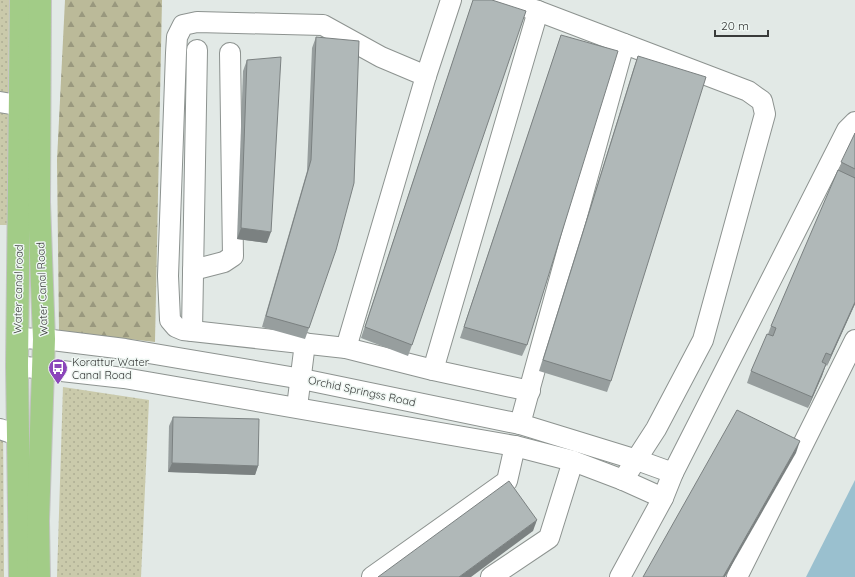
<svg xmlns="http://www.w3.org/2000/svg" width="855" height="577" font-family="Quicksand,sans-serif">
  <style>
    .grass { fill: url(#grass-dots) }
    .forest { fill: url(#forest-firs) }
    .water { fill: #9ac0cf }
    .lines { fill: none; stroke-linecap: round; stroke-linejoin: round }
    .minor-casing { stroke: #8d9390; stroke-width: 22 }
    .major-casing { stroke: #c4c4c4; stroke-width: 24 }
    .minor { stroke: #fff; stroke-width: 20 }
    .major { stroke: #a2cc87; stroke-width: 22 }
    .wall { fill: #979e9e }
    .shaded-wall { fill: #7b8181 }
    .building { fill: #b0b8b8; stroke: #7b8181 }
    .labels { text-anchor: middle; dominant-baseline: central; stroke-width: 3; stroke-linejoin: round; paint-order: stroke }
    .street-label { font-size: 11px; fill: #393b3a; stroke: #eff7f3 }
    .poi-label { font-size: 11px; fill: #393b3a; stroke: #eff7f3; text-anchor: start }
  </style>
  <defs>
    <pattern id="grass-dots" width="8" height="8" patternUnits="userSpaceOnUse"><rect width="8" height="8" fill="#cacaab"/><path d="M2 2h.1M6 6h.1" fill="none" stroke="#aeae94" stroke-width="1.8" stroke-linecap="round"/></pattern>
    <pattern id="forest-firs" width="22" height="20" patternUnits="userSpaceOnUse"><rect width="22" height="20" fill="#bbba99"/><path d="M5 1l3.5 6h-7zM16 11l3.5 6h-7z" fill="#99987e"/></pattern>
  </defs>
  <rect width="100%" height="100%" fill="#e2e9e6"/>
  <g class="grass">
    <path d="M 0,0 L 9,0 L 8,225 L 0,225 Z"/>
    <path d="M 63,387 L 149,400 L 141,577 L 57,577 Z"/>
    <path d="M 0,418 L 3,419 L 4,577 L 0,577 Z"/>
  </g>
  <path class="forest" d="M 65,0 L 162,0 L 155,342 L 59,331 L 57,160 Z"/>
  <path class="water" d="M 855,480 L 855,577 L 806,577 Z"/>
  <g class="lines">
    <defs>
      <g id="minor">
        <path d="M 503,0 L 538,11 L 748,91 L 762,101 L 765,114 L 703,340 L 656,429 L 623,480"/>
        <path d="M 426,76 L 381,57 L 323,25 L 197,22 L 183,25 L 177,37 L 176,53 L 168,276 L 170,320 L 176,327 L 183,330 L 346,348 L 433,370 L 530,391"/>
        <path d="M 0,102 L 35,108"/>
        <path d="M 193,270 L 224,262 L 233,256 L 230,53"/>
        <path d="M 192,331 L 197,50"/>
        <path d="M 17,338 L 44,339 L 125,349 L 302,379 L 520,424 L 637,460 L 673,473"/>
        <path d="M 346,348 L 426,76 L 451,0"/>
        <path d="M 17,366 L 124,378 L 515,446 L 573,461 L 623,480 L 663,498"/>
        <path d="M 433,370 L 538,11"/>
        <path d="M 297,407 L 305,343"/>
        <path d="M 520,424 L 624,44"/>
        <path d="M 0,429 L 17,435"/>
        <path d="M 372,577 L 507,481 L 515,446"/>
        <path d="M 491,577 L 549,538 L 573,461"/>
        <path d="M 620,577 L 663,498 L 673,473 L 847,130 L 855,122"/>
        <path d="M 737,577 L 855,340"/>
      </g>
      <g id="major">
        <path d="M 20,577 L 17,366 L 21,0"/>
        <path d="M 39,577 L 38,521 L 44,339 L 39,202 L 40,0"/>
      </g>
    </defs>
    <use href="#minor" class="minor-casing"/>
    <use href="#major" class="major-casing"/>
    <use href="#minor" class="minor"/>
    <use href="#major" class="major"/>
  </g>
  <g class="wall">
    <path d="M 473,0 L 412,345 L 408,356 L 361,338 Z"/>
    <path d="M 561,35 L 527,345 L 522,356 L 460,338 Z"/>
    <path d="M 316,37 L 309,328 L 305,339 L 262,327 L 307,171 L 312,48 Z"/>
    <path d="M 638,56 L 611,381 L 607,392 L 539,371 L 634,67 Z"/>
    <path d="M 247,60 L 267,243 L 237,239 L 243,71 Z"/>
    <path d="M 855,133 L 855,304 L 827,366 L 826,365 L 822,376 L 808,408 L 747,383 L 751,371 L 768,334 L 771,326 Z"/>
    <path d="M 173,417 L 258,466 L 255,475 L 168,472 L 169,426 Z"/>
  </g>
  <g class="shaded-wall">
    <path d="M 241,228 L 271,232 L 267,243 L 237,239 Z"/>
    <path d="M 855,302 L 855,304 L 827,366 L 831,355 Z"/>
    <path d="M 826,364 L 822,376 L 808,408 L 812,397 Z"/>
    <path d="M 800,441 L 796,453 L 725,577 L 723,577 Z"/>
    <path d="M 172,463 L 258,466 L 255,475 L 168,472 Z"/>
    <path d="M 537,520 L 533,531 L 471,577 L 459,577 Z"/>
  </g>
  <g class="building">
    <path d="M 473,0 L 492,0 L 526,11 L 412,345 L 365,327 Z"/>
    <path d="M 561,35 L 618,51 L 527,345 L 464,327 Z"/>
    <path d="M 316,37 L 359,41 L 354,183 L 336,250 L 309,328 L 266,316 L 311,160 Z"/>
    <path d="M 638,56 L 706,77 L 611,381 L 543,360 Z"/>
    <path d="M 281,57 L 271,232 L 241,228 L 247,60 Z"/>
    <path d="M 855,133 L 855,169 L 841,162 Z"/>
    <path d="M 838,170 L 855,178 L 855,177 L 855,302 L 831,355 L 826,353 L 822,362 L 826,364 L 812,397 L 751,371 L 767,334 L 773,336 L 776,328 L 771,326 Z"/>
    <path d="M 737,410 L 800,441 L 723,577 L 643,577 Z"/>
    <path d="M 173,417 L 259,419 L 258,466 L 172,463 Z"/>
    <path d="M 509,481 L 537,520 L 459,577 L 378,577 Z"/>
  </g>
  <defs>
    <symbol id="bus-pin" viewBox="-11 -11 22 30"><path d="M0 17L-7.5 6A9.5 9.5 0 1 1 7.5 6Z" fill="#8c46ba" stroke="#eff7f3"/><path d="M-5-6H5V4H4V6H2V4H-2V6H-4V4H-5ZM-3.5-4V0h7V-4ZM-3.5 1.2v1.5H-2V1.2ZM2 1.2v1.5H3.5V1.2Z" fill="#fff"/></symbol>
  </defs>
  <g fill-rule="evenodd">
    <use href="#bus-pin" x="47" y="357" width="22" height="30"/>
  </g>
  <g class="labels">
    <g class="street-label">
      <text transform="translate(18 289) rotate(-89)">Water canal road</text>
      <text transform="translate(42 289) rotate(-92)">Water Canal Road</text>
      <text transform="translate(362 391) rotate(12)">Orchid Springss Road</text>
    </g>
    <g class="poi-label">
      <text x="72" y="362">Korattur Water<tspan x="72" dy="13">Canal Road</tspan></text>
    </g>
  </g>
  <path d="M715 30v6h53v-6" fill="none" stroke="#393b3a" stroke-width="2"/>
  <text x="721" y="30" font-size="12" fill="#393b3a" stroke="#eff7f3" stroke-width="3" paint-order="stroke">20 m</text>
</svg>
